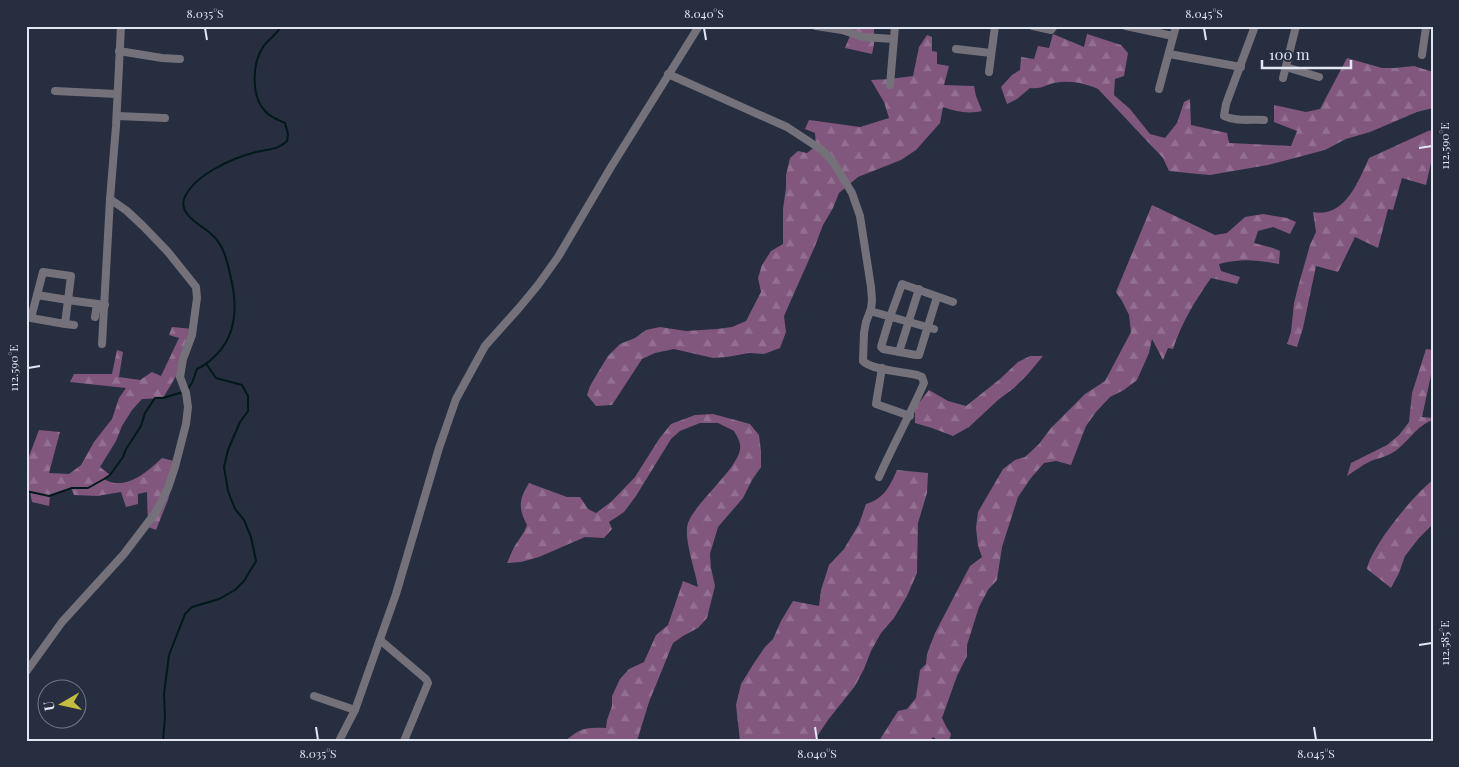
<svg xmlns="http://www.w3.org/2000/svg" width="1459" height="767" font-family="'Playfair Display',serif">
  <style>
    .forest { fill: url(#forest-firs) }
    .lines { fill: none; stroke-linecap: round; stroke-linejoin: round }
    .stream { stroke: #01191a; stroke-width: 2 }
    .minor { stroke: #74717b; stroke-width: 8 }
    .ticks { fill: none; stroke: #e2e7f3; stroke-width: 2 }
    .neatline { fill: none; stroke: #e2e7f3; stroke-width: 2 }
    .ticks-label { font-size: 12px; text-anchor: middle; fill: #e2e7f3 }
  </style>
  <defs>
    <pattern id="forest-firs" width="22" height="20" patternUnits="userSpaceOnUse" patternTransform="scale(1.25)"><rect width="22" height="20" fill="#81577e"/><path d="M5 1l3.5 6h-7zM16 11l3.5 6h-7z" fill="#936f91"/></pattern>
  </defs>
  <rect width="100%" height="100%" fill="#262e40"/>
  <g class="forest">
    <path d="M 854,26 L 874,26 L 874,44 L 872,54 L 845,48 Z"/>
    <path d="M 1053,34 L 1084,47 L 1087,34 L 1121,45 L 1128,53 L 1124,76 L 1115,79 L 1114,95 L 1130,109 L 1150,134 L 1165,138 L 1177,123 L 1184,102 L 1190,99 L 1191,125 L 1227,133 L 1229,143 L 1291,146 L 1297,131 L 1274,122 L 1274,105 L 1306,112 L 1320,109 L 1347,58 L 1382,68 L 1395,68 L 1414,66 L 1433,72 L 1433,108 L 1417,112 L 1370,132 L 1346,139 L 1325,150 L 1268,165 L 1210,175 L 1198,174 L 1169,171 L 1163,158 L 1098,89 C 1084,83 1070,80 1054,83 C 1043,86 1042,89 1030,88 L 1017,99 L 1007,104 L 1001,87 L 1012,75 L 1020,70 L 1021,57 L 1034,59 L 1038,46 L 1049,48 Z"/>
    <path d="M 927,35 L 932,37 L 932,51 L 937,52 L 937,64 L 949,66 L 944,85 L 974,86 L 976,96 L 982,111 C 968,114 957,112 943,107 L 940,123 L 916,150 L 901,160 L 858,177 L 839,193 L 833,208 L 823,225 L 815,246 L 784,316 L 786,332 L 780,348 L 764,354 L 749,353 L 727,357 L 713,358 L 674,349 L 655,353 L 642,359 L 612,405 L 596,406 L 587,395 L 590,386 L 597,374 L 608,356 L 620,344 L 635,338 L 646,330 L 660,327 L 686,331 L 717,329 L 732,327 L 746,321 L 761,292 L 758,278 L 762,265 L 771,251 L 783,244 L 783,209 L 786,188 L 786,175 L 790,158 L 798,151 L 807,153 L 816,146 L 815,133 L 805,129 L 809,120 L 860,127 L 889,118 L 884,102 L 871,80 L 890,79 L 913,76 L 919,47 Z"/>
    <path d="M 1433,130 L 1433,154 L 1426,185 L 1402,178 L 1393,210 L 1388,209 L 1378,248 L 1355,237 L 1338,272 L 1316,266 L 1303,328 L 1297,347 L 1287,344 L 1291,332 L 1294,303 L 1298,287 L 1310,245 L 1316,232 L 1313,212 C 1345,218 1358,182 1369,158 L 1428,131 Z"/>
    <path d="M 1152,205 L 1215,235 L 1227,233 L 1245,217 L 1263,214 L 1287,218 L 1296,222 L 1290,234 L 1273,227 L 1258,231 L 1254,243 L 1273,248 L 1280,251 L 1279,264 C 1256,260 1242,258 1219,264 L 1221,271 L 1240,277 L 1237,284 L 1211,278 C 1196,299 1181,324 1173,349 L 1168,348 L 1163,360 L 1152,339 L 1149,353 L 1137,380 L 1124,390 L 1110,397 L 1096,412 L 1086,426 L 1071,465 L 1056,461 L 1044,463 L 1031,478 L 1018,497 L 1002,547 L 997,580 L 988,590 L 979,607 L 967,645 L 967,656 L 957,676 L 942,718 L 947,728 L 951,734 L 949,741 L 939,741 L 933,737 L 930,741 L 879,741 L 898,711 L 907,709 L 916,698 L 920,670 L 926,664 L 927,654 L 935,633 L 970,566 L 982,557 L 978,546 L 976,528 L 978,512 L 1003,469 L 1015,460 L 1025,457 L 1039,444 L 1051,428 L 1085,394 L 1105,381 L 1131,332 L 1129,315 L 1122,301 L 1116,292 Z"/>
    <path d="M 172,327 L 193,329 L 181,368 L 163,398 L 142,399 L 132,410 L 122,426 L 116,441 L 100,467 L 110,475 L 104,479 C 125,492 147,472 162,458 L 178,462 L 168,500 L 156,530 L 148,527 L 147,492 L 138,494 L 138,504 L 126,507 L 121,492 L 97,496 L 74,495 L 71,488 L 50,496 L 49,506 L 32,502 L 30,491 L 26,491 L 26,464 L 39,430 L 60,432 L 49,473 L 69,474 L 81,465 L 94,442 L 112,419 L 119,398 L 126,388 L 70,382 L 74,374 L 112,374 L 117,350 L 123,352 L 119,377 L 140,380 L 152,372 L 161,376 L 179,338 L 169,335 Z"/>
    <path d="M 1426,349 L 1433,350 L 1433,366 L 1422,417 L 1433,418 L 1433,420 C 1419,424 1411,438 1399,448 C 1390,456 1382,457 1371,461 C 1362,465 1355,471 1347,476 L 1351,463 L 1387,445 L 1399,435 L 1409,422 L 1412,393 Z"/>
    <path d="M 1030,356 L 1043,356 L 1028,374 L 1014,388 L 998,400 L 969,427 L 953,436 L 932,428 L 915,423 L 915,408 L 929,390 L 948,401 L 966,406 L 1000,379 L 1018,362 Z"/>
    <path d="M 713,414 L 750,424 L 759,435 L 761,451 L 761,467 L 752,480 L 743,498 L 718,527 L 710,554 L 711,568 L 715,586 L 707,618 L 698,628 L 683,636 L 673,643 L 649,702 L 637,741 L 565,741 C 580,728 587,727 606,728 L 607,720 L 612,706 L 612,696 L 620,679 L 629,669 L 644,662 L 656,635 L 668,625 L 683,581 L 698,587 C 696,572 683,538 688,523 C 696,501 744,464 740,445 C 740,440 736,435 734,431 L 718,423 L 700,423 L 680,431 L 671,439 L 636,496 L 624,512 L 609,522 L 612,529 L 604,538 L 585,537 L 539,557 L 521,562 L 507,563 L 514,547 L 524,532 L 527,525 C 518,508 519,499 529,483 L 567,497 L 580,497 L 588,509 L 596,513 L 611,502 L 635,477 L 659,439 L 671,424 L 695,415 Z"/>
    <path d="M 897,470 L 928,473 L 927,493 L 918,523 L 917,573 L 907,596 L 894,618 L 881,633 L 871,651 L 864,669 L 855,686 L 828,720 L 814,741 L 740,741 L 736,705 L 741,684 L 754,663 L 765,647 L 773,639 L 781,621 L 793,601 L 819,606 L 821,590 L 829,565 L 844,549 L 859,524 L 866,504 C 884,499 890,486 897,470 Z"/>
    <path d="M 1433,480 L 1433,524 L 1419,538 L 1405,556 L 1399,573 L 1391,588 L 1367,569 C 1371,547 1414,494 1433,480 Z"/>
  </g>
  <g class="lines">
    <g class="stream">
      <path d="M 187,390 L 192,383 L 197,369 C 206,365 211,360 218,353 C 238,331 237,301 230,274 C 228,265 226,256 222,248 C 219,242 215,237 210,233 C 201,225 179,215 184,199 C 193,175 233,158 256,152 C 268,149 278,150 287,141 L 288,134 L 285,123 C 278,120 270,117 265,111 C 251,97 252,63 263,47 C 268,39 277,35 281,26"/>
      <path d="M 26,491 L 49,496 L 72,488 L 88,488 L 104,479 L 110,475 L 123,457 L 126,449 L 141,426 L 145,413 L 155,398 L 163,398 L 183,392"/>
      <path d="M 163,741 L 165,716 L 164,694 L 169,655 L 185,614 L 192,607 L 219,599 L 235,590 L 244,581 L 256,561 L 251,537 L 244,520 L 235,509 L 228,491 L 224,467 L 228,450 L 240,422 L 248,411 L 248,396 L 242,385 L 216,378 L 207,365"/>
    </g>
    <g class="minor">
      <path d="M 816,26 L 842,30 L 863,37 L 893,39"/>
      <path d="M 1033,26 L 1051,30 L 1054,26"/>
      <path d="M 1126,26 L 1173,36"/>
      <path d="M 1255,26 L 1226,104 L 1224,116 C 1236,122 1251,119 1264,120"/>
      <path d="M 956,49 L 991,53"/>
      <path d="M 119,51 L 162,58 L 180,59"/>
      <path d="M 1169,54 L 1241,67"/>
      <path d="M 1422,55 L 1426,27"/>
      <path d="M 1286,67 L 1319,77"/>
      <path d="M 989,72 L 995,26"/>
      <path d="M 668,74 L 787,127 L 822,150 L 833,162 L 852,193 L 860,216 L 871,287 L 872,300 L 871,309 L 866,322 L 864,333 L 863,361 C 871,370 905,372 917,375 L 922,377 L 924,383 C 910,415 893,445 879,477"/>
      <path d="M 1283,78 L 1296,26"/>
      <path d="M 890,85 L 895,26"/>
      <path d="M 1159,89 L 1176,26"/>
      <path d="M 55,91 L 117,94"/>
      <path d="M 117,116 L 165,118"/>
      <path d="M 37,295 L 68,300 L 105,305"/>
      <path d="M 937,297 L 919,355 L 916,355 L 883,349 L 881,347 L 890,317 L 902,284 L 953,302"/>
      <path d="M 870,311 L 934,329"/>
      <path d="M 95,317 L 97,304"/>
      <path d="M 65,324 L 31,318 L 43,272 L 71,276 L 65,324 L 74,325"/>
      <path d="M 102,344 L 110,199 L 116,126 L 121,26"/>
      <path d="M 899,352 L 919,289"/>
      <path d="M 882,368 L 876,404 L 910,416"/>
      <path d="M 380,640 L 426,679 L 428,683 L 404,741"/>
      <path d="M 26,672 L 62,622 L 124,554 L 156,512 L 168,488 L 175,467 L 186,424 L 188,407 L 186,393 L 180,377 L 183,359 L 192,335 L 197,298 L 196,287 L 168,252 L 143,226 L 127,211 L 110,199"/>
      <path d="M 314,696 L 355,710"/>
      <path d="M 339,741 L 355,710 L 396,594 L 439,448 L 456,399 L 485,346 L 519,308 L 538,285 L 558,257 L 611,167 L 699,26"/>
    </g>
  </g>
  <path class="ticks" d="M 205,28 L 207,40M 704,28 L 706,40M 1204,28 L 1206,40M 1419,148 L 1432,146M 28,368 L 40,366M 1419,645 L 1432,643M 316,727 L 318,740M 815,727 L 817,740M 1314,727 L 1316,740"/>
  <rect width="1459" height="767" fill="none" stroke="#262e40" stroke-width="55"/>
  <g transform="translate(62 704) rotate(261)"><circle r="24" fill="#262e40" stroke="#717888"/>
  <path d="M0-4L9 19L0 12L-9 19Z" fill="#c5bc3d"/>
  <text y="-8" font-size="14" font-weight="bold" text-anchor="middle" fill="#e2e7f3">U</text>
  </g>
  <path d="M1262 60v8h89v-8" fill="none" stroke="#e2e7f3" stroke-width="2.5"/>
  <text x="1269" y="60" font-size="15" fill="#e2e7f3" stroke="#262e40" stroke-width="4" paint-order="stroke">100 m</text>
  <rect x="28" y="28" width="1404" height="712" class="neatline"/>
  <g class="ticks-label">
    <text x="205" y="18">8.035°S</text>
    <text x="704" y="18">8.040°S</text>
    <text x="1204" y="18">8.045°S</text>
    <text transform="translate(1445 146) rotate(-90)" y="4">112.590°E</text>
    <text transform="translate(14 368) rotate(-90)" y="4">112.590°E</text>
    <text transform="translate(1445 643) rotate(-90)" y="4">112.585°E</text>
    <text x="318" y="758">8.035°S</text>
    <text x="817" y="758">8.040°S</text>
    <text x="1316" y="758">8.045°S</text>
  </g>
</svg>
